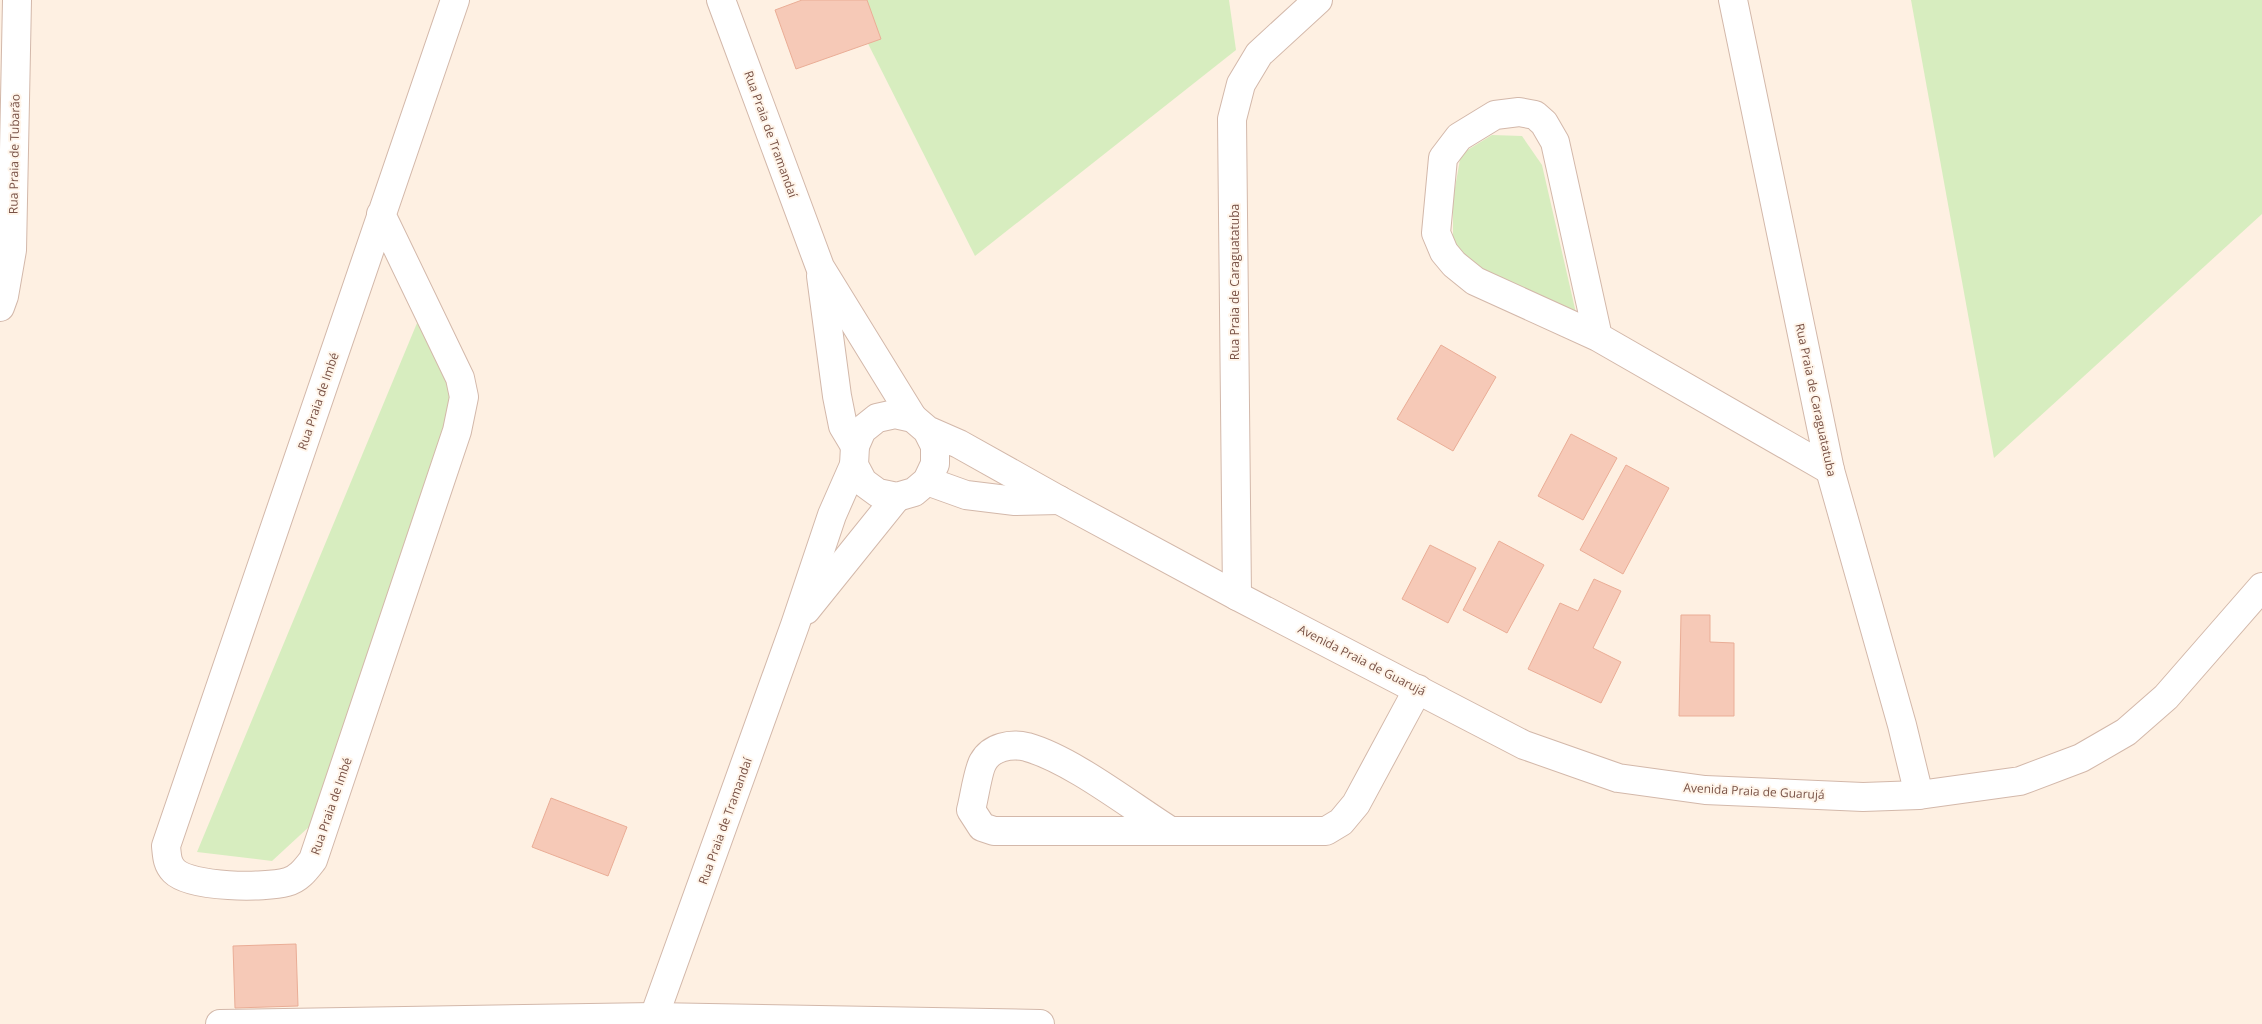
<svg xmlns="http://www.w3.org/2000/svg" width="2262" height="1024" font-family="'Open Sans',sans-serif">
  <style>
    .green { fill: #d7edbf }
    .building { fill: #f6c9b7; stroke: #eaad96 }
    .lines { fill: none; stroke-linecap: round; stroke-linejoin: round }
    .minor-casing { stroke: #d3b8aa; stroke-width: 30 }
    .minor { stroke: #fff; stroke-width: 28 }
    .labels { text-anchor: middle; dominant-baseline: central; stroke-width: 4; stroke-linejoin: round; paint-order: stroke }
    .street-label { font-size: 12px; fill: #795246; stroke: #fff5ea }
  </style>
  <rect width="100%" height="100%" fill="#fef0e2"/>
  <g class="green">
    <path d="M 846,0 L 1229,0 L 1236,50 L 975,256 Z"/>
    <path d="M 1911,0 L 2262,0 L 2262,214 L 1994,458 Z"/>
    <path d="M 1492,135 L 1522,136 L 1542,165 L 1576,313 L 1474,268 L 1453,245 L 1453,199 L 1461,154 Z"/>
    <path d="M 427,299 L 463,388 L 311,825 L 272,861 L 197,852 Z"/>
  </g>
  <g class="building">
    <path d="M 802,0 L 867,0 L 881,39 L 796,69 L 775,10 Z"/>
    <path d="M 1441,345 L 1496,377 L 1453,451 L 1397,419 Z"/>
    <path d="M 1571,434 L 1617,458 L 1583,520 L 1538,496 Z"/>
    <path d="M 1626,465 L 1669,488 L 1623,574 L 1580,550 Z"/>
    <path d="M 1499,541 L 1544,565 L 1507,633 L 1463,610 Z"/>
    <path d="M 1430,545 L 1476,568 L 1448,623 L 1402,599 Z"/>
    <path d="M 1594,579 L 1621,591 L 1593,648 L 1621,662 L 1601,703 L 1528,669 L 1560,603 L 1578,611 Z"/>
    <path d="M 1681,615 L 1710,615 L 1710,642 L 1734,643 L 1734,716 L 1679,716 Z"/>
    <path d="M 551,798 L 627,827 L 608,876 L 532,847 Z"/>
    <path d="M 296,944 L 298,1006 L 235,1008 L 233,946 Z"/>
  </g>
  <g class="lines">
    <defs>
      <g id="minor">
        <path d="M 721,0 L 820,267 L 913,418"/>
        <path d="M 1733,0 L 1830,470 L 1902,725 L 1919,795"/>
        <path d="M 381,214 L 460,378 L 464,397 L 457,431 L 313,860 C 306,869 299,879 287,882 C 265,888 191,888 174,871 C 167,864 167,856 166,846 L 455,0"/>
        <path d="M 821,276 L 837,396 L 843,426 L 855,446"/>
        <path d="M 0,307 L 4,296 L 12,250 L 17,0"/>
        <path d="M 1598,337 L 1555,142 L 1544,123 L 1535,115 L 1519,112 L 1495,115 L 1459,137 L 1443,158 L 1436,233 L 1444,252 L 1454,264 L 1475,281 L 1598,337 L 1830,470"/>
        <path d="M 927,430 L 935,446 L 935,464 L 927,481 L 914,492 L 897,497 L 878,493 L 863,482 L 854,465 L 855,446 L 862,430 L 877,418 L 895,414 L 913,418 L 927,430 L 959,444 L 1059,500 L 1237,596 L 1524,745 L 1618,778 L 1705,790 L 1863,797 L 1919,795 L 2020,781 L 2081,758 L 2126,732 L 2166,697 L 2262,587"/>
        <path d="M 927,481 L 966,495 L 1015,501 L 1059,500"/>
        <path d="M 1237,596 L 1232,119 L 1241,84 L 1259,54 L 1318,0"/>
        <path d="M 806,610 L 897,497"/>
        <path d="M 1169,830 C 1128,804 1072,760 1027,747 C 1011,743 991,747 983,762 C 978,770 974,799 971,810 L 982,827 L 994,831 L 1326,831 L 1341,822 L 1356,804 L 1418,689"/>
        <path d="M 654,1017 L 795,625 L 832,515 L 854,465"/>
        <path d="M 220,1024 L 654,1017 L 1040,1024"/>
      </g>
    </defs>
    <use href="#minor" class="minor-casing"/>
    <use href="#minor" class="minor"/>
  </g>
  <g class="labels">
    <g class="street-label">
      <text transform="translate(771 134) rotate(70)">Rua Praia de Tramandaí</text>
      <text transform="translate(14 154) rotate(-89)">Rua Praia de Tubarão</text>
      <text transform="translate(1234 282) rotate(-90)">Rua Praia de Caraguatatuba</text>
      <text transform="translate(1816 400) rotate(78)">Rua Praia de Caraguatatuba</text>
      <text transform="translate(318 401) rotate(-71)">Rua Praia de Imbé</text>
      <text transform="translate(1362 660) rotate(27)">Avenida Praia de Guarujá</text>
      <text transform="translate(1754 791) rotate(3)">Avenida Praia de Guarujá</text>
      <text transform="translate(331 806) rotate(-71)">Rua Praia de Imbé</text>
      <text transform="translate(725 821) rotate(-70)">Rua Praia de Tramandaí</text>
    </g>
  </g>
</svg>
